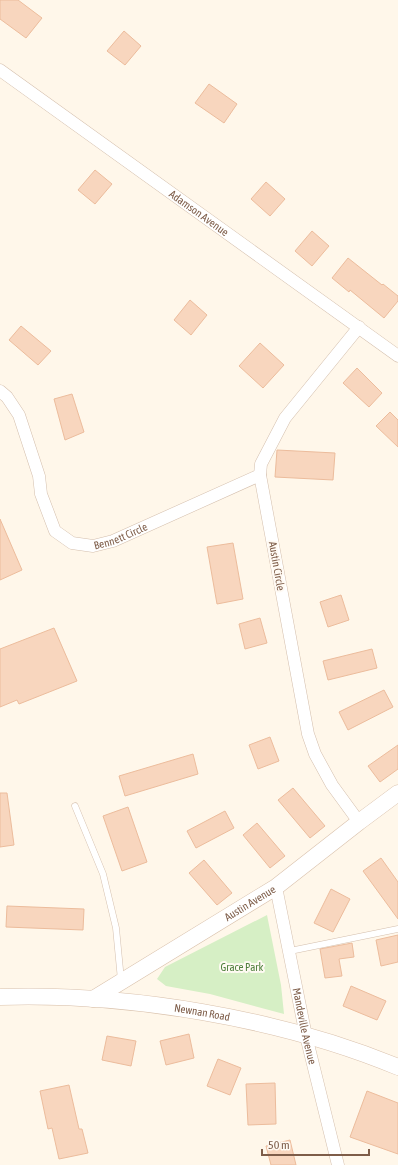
<svg xmlns="http://www.w3.org/2000/svg" width="398" height="1165" font-family="'Asap Condensed',sans-serif">
  <style>
    .green { fill: #d6efc5 }
    .building { fill: #f8d6be; stroke: #ecbc9c }
    .lines { fill: none; stroke-linecap: round; stroke-linejoin: round }
    .lane-casing { stroke: #d4bfad; stroke-width: 7 }
    .street-casing { stroke: #d4bfad; stroke-width: 13 }
    .secondary-casing { stroke: #d9c1ac; stroke-width: 17 }
    .lane { stroke: #fff; stroke-width: 6 }
    .street { stroke: #fff; stroke-width: 12 }
    .secondary { stroke: #fff; stroke-width: 16 }
    .labels { text-anchor: middle; dominant-baseline: central; stroke-width: 4; stroke-linejoin: round; paint-order: stroke }
    .street-label { font-size: 11px; fill: #7e5d49; stroke: #fffaf3 }
    .park-label { font-size: 11px; fill: #4e7f3c; stroke: #fffaf3 }
  </style>
  <rect width="100%" height="100%" fill="#fff7ea"/>
  <path class="green" d="M 267,915 L 281,985 L 284,1014 L 210,994 L 166,986 L 157,979 L 165,967 Z"/>
  <g class="building">
    <path d="M 0,0 L 18,0 L 42,18 L 26,38 L 0,19 Z"/>
    <path d="M 124,31 L 141,46 L 125,65 L 107,51 Z"/>
    <path d="M 209,84 L 237,104 L 224,123 L 195,103 Z"/>
    <path d="M 95,170 L 112,184 L 95,204 L 78,190 Z"/>
    <path d="M 266,182 L 285,199 L 270,216 L 251,199 Z"/>
    <path d="M 312,231 L 329,246 L 312,266 L 295,251 Z"/>
    <path d="M 348,258 L 382,285 L 383,284 L 398,296 L 398,301 L 384,318 L 350,290 L 349,292 L 332,278 Z"/>
    <path d="M 190,300 L 207,315 L 191,335 L 174,320 Z"/>
    <path d="M 21,326 L 51,351 L 38,365 L 9,340 Z"/>
    <path d="M 260,343 L 284,365 L 263,388 L 239,366 Z"/>
    <path d="M 357,368 L 382,393 L 369,407 L 343,383 Z"/>
    <path d="M 72,394 L 84,432 L 65,440 L 54,399 Z"/>
    <path d="M 390,412 L 398,420 L 398,447 L 376,426 Z"/>
    <path d="M 277,450 L 335,453 L 333,480 L 275,477 Z"/>
    <path d="M 0,519 L 22,570 L 0,580 Z"/>
    <path d="M 233,543 L 243,599 L 217,604 L 207,547 Z"/>
    <path d="M 341,595 L 349,620 L 328,627 L 320,602 Z"/>
    <path d="M 260,618 L 267,643 L 245,649 L 239,624 Z"/>
    <path d="M 54,628 L 77,681 L 19,704 L 17,700 L 0,707 L 0,649 Z"/>
    <path d="M 372,649 L 377,668 L 328,680 L 323,661 Z"/>
    <path d="M 384,690 L 393,707 L 348,730 L 339,712 Z"/>
    <path d="M 270,737 L 279,761 L 258,769 L 249,745 Z"/>
    <path d="M 398,745 L 398,769 L 380,782 L 368,766 Z"/>
    <path d="M 193,754 L 198,774 L 125,796 L 119,776 Z"/>
    <path d="M 293,788 L 325,826 L 310,838 L 278,800 Z"/>
    <path d="M 0,793 L 7,793 L 14,845 L 0,847 Z"/>
    <path d="M 128,807 L 147,862 L 122,871 L 103,816 Z"/>
    <path d="M 225,811 L 234,828 L 196,848 L 187,831 Z"/>
    <path d="M 257,823 L 285,856 L 270,868 L 243,835 Z"/>
    <path d="M 381,858 L 398,882 L 398,919 L 363,871 Z"/>
    <path d="M 204,860 L 232,893 L 217,905 L 189,873 Z"/>
    <path d="M 331,889 L 350,899 L 333,932 L 314,923 Z"/>
    <path d="M 7,906 L 84,909 L 83,930 L 6,927 Z"/>
    <path d="M 398,935 L 398,962 L 381,966 L 376,940 Z"/>
    <path d="M 352,943 L 354,957 L 339,959 L 342,976 L 325,978 L 320,949 Z"/>
    <path d="M 351,986 L 386,1001 L 377,1020 L 343,1006 Z"/>
    <path d="M 189,1034 L 194,1058 L 166,1065 L 160,1041 Z"/>
    <path d="M 107,1036 L 136,1041 L 131,1066 L 102,1060 Z"/>
    <path d="M 218,1059 L 241,1068 L 230,1095 L 207,1086 Z"/>
    <path d="M 275,1083 L 276,1124 L 248,1125 L 246,1084 Z"/>
    <path d="M 69,1085 L 79,1129 L 82,1129 L 88,1153 L 59,1159 L 52,1128 L 48,1129 L 40,1091 Z"/>
    <path d="M 367,1091 L 398,1103 L 398,1154 L 350,1137 Z"/>
    <path d="M 290,1140 L 296,1165 L 271,1165 L 266,1146 Z"/>
  </g>
  <g class="lines">
    <defs>
      <g id="lane">
        <path d="M 75,806 L 103,874 L 116,928 L 121,980"/>
        <path d="M 290,951 L 398,929"/>
      </g>
      <g id="street">
        <path id="s1" d="M 0,70 L 398,356"/>
        <path id="s2" d="M 0,391 L 7,397 L 19,415 L 39,476 L 41,494 L 55,531 L 72,543 L 93,546 L 113,541 L 260,475"/>
        <path d="M 359,822 L 332,785 L 315,754 L 308,734 L 260,475 L 261,464 L 285,418 L 359,327"/>
        <path id="s3" d="M 276,887 L 306,1036 L 338,1165"/>
      </g>
      <g id="secondary">
        <path id="s4" d="M 0,997 C 128,993 280,1018 398,1067"/>
        <path id="s5" d="M 93,999 L 276,887 L 359,822 L 398,793"/>
      </g>
    </defs>
    <use href="#lane" class="lane-casing"/>
    <use href="#street" class="street-casing"/>
    <use href="#secondary" class="secondary-casing"/>
    <use href="#lane" class="lane"/>
    <use href="#street" class="street"/>
    <use href="#secondary" class="secondary"/>
  </g>
  <g class="labels">
    <g class="street-label">
      <text stroke="none"><textPath href="#s1" startOffset="245">Adamson Avenue</textPath></text>
      <text stroke="none"><textPath href="#s2" startOffset="224">Bennett Circle</textPath></text>
      <text transform="translate(277 566) rotate(80)">Austin Circle</text>
      <text stroke="none"><textPath href="#s5" startOffset="184">Austin Avenue</textPath></text>
      <text stroke="none"><textPath href="#s4" startOffset="203">Newnan Road</textPath></text>
      <text stroke="none"><textPath href="#s3" startOffset="142">Mandeville Avenue</textPath></text>
    </g>
    <g class="park-label">
      <text x="242" y="967">Grace Park</text>
    </g>
  </g>
  <path d="M262 1149v6h107v-6" fill="none" stroke="#7e5d49" stroke-width="2"/>
  <text x="268" y="1149" font-size="12" fill="#7e5d49" stroke="#fffaf3" stroke-width="3" paint-order="stroke">50 m</text>
</svg>
